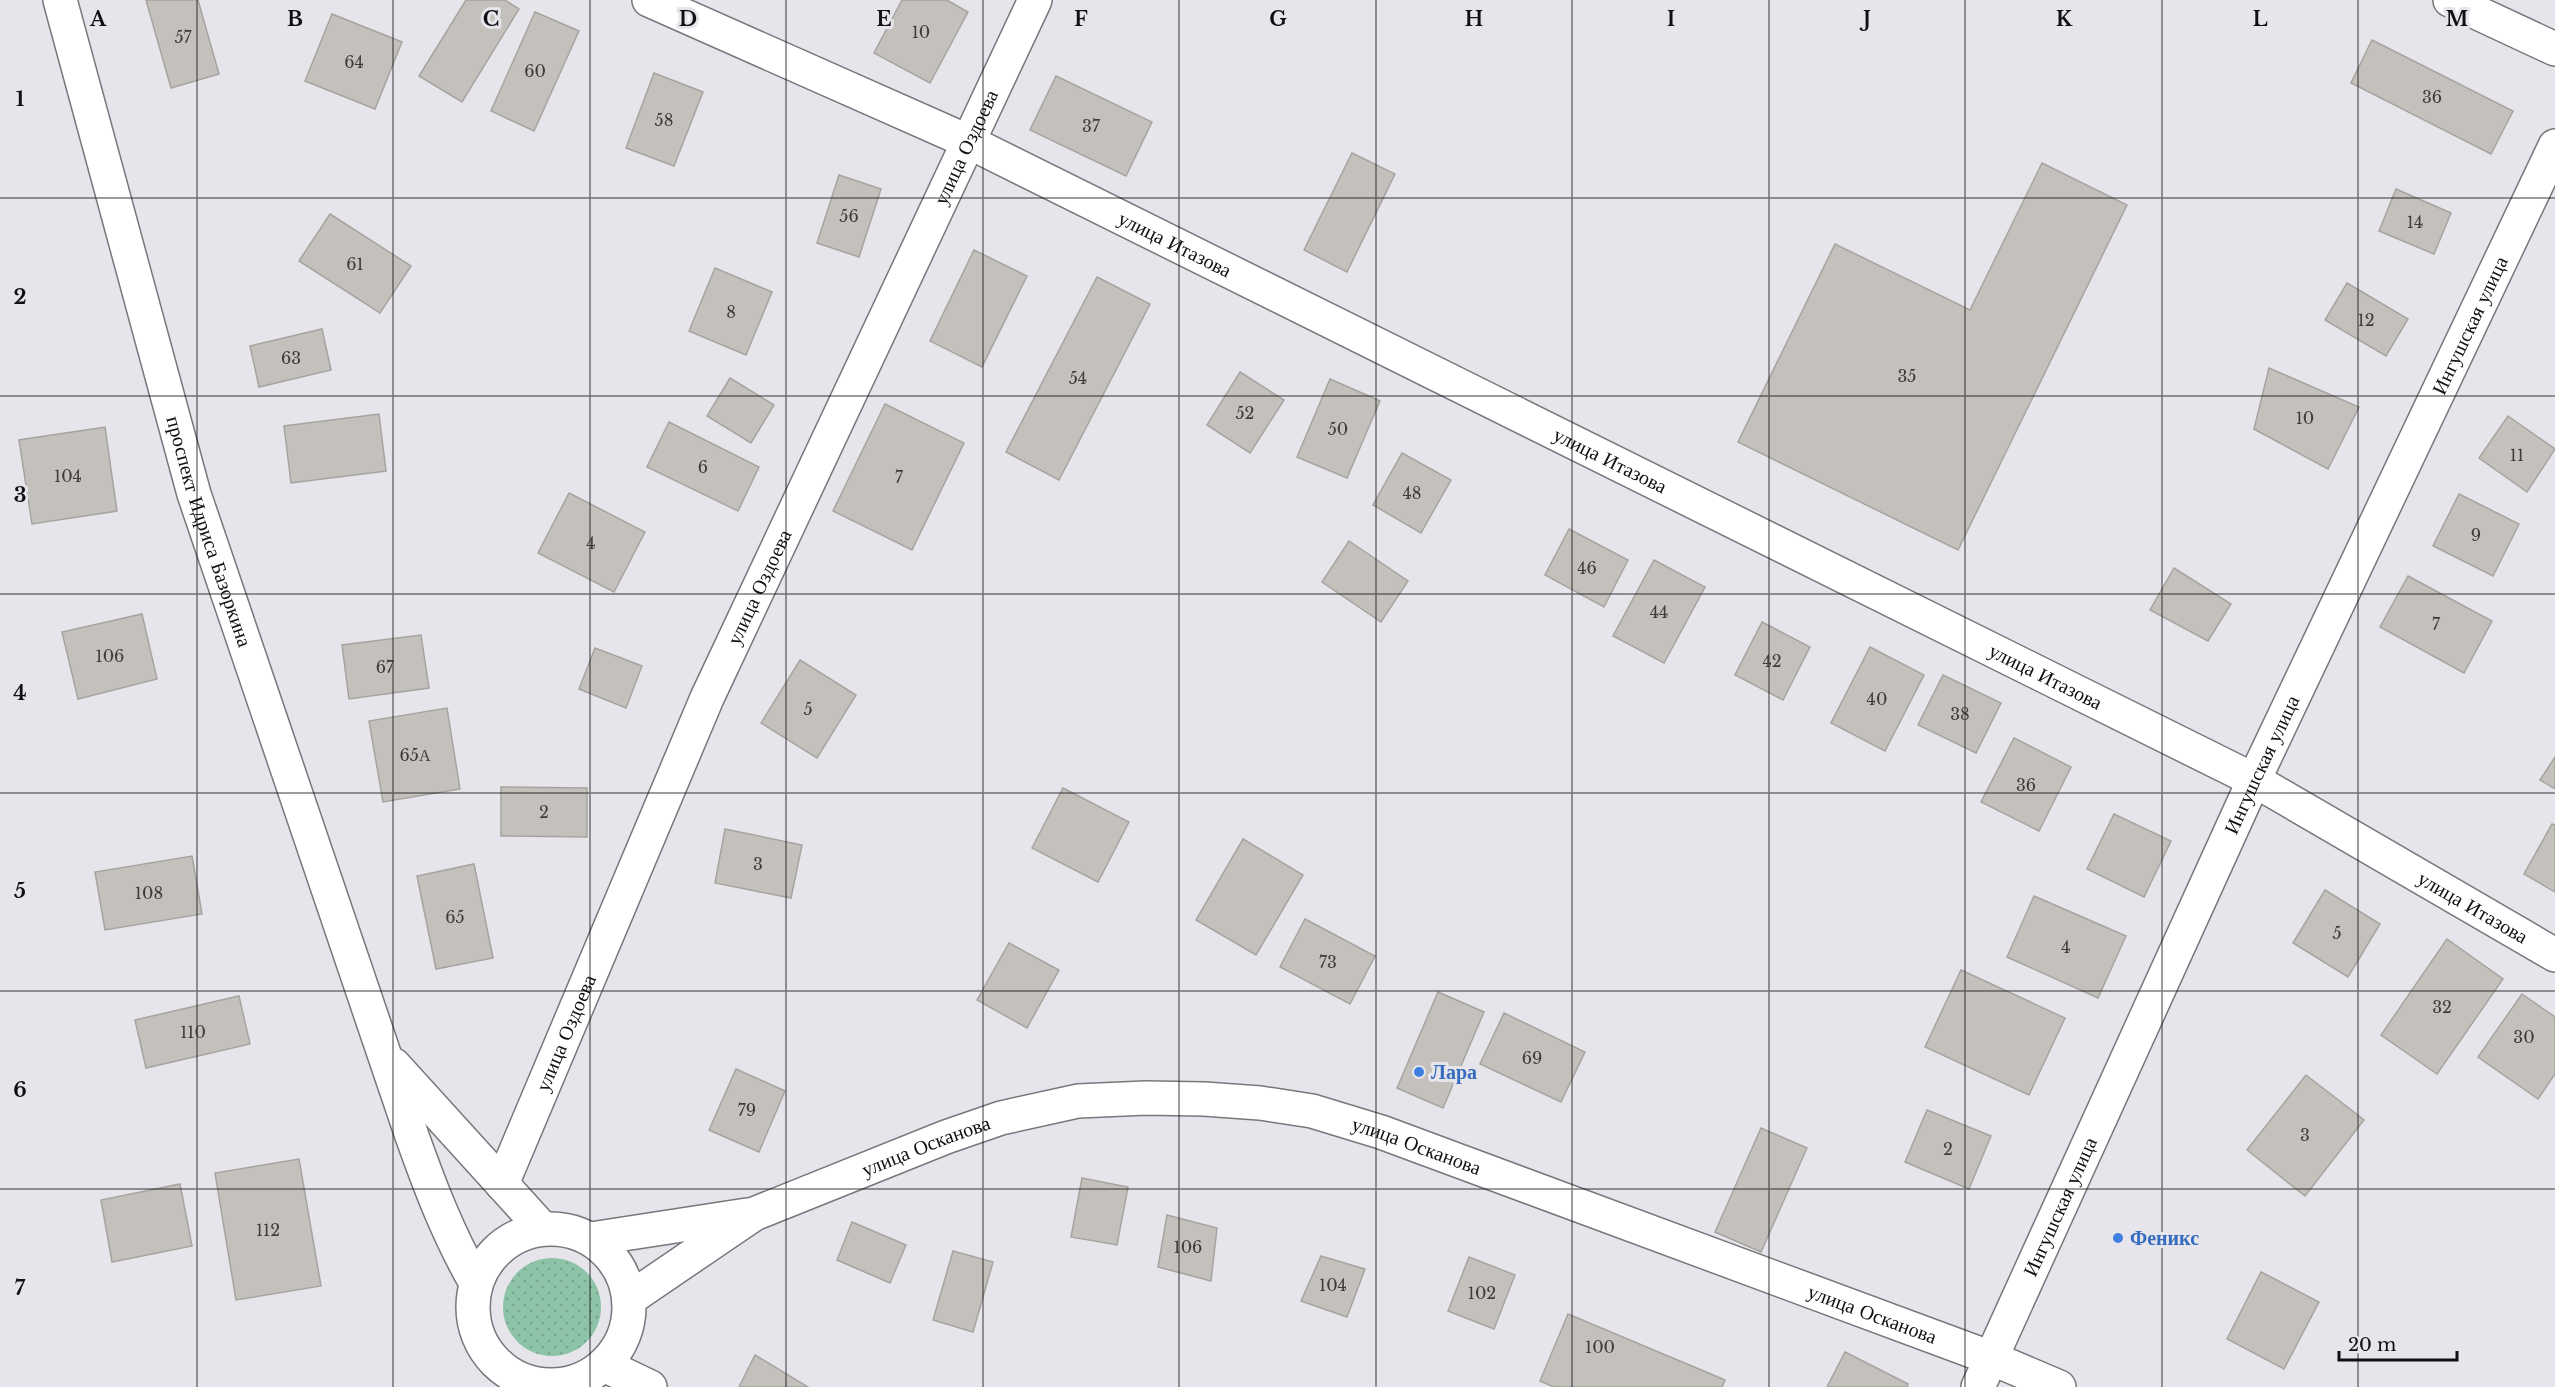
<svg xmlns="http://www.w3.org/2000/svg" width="2555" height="1387" font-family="'Libre Baskerville',serif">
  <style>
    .grass { fill: url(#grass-dots) }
    .building { fill: #c4c0bc; stroke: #a7a49f; stroke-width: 1.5 }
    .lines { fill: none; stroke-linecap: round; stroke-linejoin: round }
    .minor-casing { stroke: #77777c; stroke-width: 36 }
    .secondary-casing { stroke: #77777c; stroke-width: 36 }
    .primary-casing { stroke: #77777c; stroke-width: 36 }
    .minor { stroke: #fff; stroke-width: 33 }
    .secondary { stroke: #fff; stroke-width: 33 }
    .primary { stroke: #fff; stroke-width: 33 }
    .grid { fill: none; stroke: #101012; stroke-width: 1.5; stroke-opacity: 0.55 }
    .shop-dot { fill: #3f7fe0; stroke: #e5e5eb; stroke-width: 2 }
    .labels { text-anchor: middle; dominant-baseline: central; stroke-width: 6; stroke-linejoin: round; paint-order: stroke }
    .number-label { font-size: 16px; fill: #3d3c3c }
    .street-label { font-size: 20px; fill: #101012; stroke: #e5e5eb }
    .shop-label { font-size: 20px; font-weight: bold; fill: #366cbe; stroke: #e5e5eb; text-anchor: start }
    .grid-label { font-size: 20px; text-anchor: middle; font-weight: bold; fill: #101012; stroke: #e5e5eb; stroke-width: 6; stroke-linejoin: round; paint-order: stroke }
  </style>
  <defs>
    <pattern id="grass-dots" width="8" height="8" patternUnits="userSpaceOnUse" patternTransform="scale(1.5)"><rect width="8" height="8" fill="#8dc3a7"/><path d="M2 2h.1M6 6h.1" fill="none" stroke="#79a68f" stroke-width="1.8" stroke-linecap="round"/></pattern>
  </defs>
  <rect width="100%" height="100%" fill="#e5e5eb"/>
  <circle class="grass" cx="552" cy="1307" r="49"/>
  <g class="building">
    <path d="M 146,0 L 198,0 L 219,74 L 171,88 Z"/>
    <path d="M 466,0 L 505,0 L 519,9 L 462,102 L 419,76 Z"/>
    <path d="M 902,0 L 947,0 L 968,12 L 930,83 L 874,53 Z"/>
    <path d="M 535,12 L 579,31 L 534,131 L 491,111 Z"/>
    <path d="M 332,14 L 402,42 L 375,109 L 305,81 Z"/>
    <path d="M 2372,40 L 2513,111 L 2491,154 L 2351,83 Z"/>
    <path d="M 654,73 L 703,92 L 674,166 L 626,148 Z"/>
    <path d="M 1056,76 L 1152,122 L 1126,176 L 1030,130 Z"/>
    <path d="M 1352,153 L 1395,174 L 1347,272 L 1304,250 Z"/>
    <path d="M 2042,163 L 2127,205 L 1958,550 L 1738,442 L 1835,244 L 1970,310 Z"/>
    <path d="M 839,175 L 881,189 L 859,257 L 817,243 Z"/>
    <path d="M 2396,189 L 2451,213 L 2434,254 L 2379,231 Z"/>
    <path d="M 330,214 L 411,266 L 380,313 L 299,261 Z"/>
    <path d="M 974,250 L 1027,276 L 982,367 L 930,341 Z"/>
    <path d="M 715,268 L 772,292 L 746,355 L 689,331 Z"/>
    <path d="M 1097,277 L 1150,304 L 1059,480 L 1006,452 Z"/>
    <path d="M 2347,283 L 2408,319 L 2386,356 L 2325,320 Z"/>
    <path d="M 322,329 L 331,370 L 259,387 L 250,346 Z"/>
    <path d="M 2269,368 L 2359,407 L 2328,469 L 2254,429 Z"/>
    <path d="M 1240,372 L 1284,400 L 1250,453 L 1207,425 Z"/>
    <path d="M 730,378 L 774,405 L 751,443 L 707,416 Z"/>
    <path d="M 1330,379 L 1380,401 L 1347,478 L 1297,457 Z"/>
    <path d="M 885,404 L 964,443 L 912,550 L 833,511 Z"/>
    <path d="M 379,414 L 386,471 L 291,483 L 284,426 Z"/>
    <path d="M 2508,416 L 2555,449 L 2527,492 L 2479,458 Z"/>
    <path d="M 669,422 L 759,467 L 738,511 L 647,467 Z"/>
    <path d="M 105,427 L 117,511 L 32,524 L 19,440 Z"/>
    <path d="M 1402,453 L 1451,480 L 1421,533 L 1373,505 Z"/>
    <path d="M 569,493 L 645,532 L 614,592 L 538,553 Z"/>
    <path d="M 2459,494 L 2519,524 L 2493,576 L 2433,546 Z"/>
    <path d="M 1569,529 L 1628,560 L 1604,607 L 1545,575 Z"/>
    <path d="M 1349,541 L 1408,581 L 1381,622 L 1322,582 Z"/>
    <path d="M 1654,560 L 1705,587 L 1664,663 L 1613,636 Z"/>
    <path d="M 2174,568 L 2231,604 L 2208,641 L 2150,610 Z"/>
    <path d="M 2408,576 L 2492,621 L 2464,673 L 2380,627 Z"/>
    <path d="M 142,614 L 157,679 L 78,699 L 62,632 Z"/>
    <path d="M 1762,622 L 1810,647 L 1783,700 L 1735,675 Z"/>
    <path d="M 421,635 L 429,688 L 349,699 L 342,645 Z"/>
    <path d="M 1870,647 L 1924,675 L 1885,751 L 1831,723 Z"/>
    <path d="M 595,648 L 642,666 L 626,708 L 579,689 Z"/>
    <path d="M 800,660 L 856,695 L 817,758 L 761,723 Z"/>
    <path d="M 1943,675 L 2001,703 L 1976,753 L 1918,725 Z"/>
    <path d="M 447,708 L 460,789 L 383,802 L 369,721 Z"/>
    <path d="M 2014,738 L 2071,767 L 2039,831 L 1981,802 Z"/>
    <path d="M 2555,757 L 2555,789 L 2540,780 Z"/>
    <path d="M 501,787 L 587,788 L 587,837 L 501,836 Z"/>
    <path d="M 1063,788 L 1129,822 L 1098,882 L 1032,848 Z"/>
    <path d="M 2114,814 L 2171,841 L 2144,897 L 2087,869 Z"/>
    <path d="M 2552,824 L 2555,825 L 2555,892 L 2524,874 Z"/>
    <path d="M 725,829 L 802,845 L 791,898 L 715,883 Z"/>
    <path d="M 1243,839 L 1303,875 L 1256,955 L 1196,920 Z"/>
    <path d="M 192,856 L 202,914 L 105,930 L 95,872 Z"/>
    <path d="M 474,864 L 493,958 L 436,969 L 417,876 Z"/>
    <path d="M 2325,890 L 2380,924 L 2348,977 L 2293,943 Z"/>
    <path d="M 2034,896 L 2126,936 L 2098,998 L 2007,957 Z"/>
    <path d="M 1305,919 L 1375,956 L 1350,1004 L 1280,967 Z"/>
    <path d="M 2447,939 L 2503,979 L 2437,1074 L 2381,1035 Z"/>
    <path d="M 1009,943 L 1059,970 L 1027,1028 L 977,1000 Z"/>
    <path d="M 1961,970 L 2065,1018 L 2029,1095 L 1925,1047 Z"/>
    <path d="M 1438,992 L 1484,1012 L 1443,1108 L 1397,1088 Z"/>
    <path d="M 2522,994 L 2555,1017 L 2555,1074 L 2538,1099 L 2478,1057 Z"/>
    <path d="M 239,996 L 250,1044 L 146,1068 L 135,1020 Z"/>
    <path d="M 1504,1013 L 1585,1052 L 1561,1102 L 1480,1064 Z"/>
    <path d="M 736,1069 L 785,1091 L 759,1152 L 709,1130 Z"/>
    <path d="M 2306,1075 L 2364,1120 L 2305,1196 L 2247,1150 Z"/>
    <path d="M 1927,1110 L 1991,1136 L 1969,1189 L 1905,1162 Z"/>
    <path d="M 1761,1128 L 1807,1148 L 1761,1252 L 1715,1232 Z"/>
    <path d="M 299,1159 L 321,1286 L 236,1300 L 215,1173 Z"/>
    <path d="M 1082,1178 L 1128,1187 L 1117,1245 L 1071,1237 Z"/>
    <path d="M 180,1184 L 192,1246 L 112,1262 L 101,1200 Z"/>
    <path d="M 1167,1215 L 1217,1228 L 1211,1281 L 1158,1267 Z"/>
    <path d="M 852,1222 L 906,1245 L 890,1283 L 837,1260 Z"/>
    <path d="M 953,1251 L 993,1262 L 973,1332 L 933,1320 Z"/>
    <path d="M 1321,1256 L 1365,1269 L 1347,1317 L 1301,1301 Z"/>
    <path d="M 1469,1257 L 1515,1275 L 1494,1329 L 1448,1311 Z"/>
    <path d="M 2261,1272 L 2319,1302 L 2284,1369 L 2227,1339 Z"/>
    <path d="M 1568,1314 L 1725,1380 L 1722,1387 L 1554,1387 L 1540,1381 Z"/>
    <path d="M 1845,1352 L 1908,1384 L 1907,1387 L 1827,1387 Z"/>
    <path d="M 755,1355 L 808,1387 L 739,1387 Z"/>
  </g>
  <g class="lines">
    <defs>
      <g id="minor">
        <path id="s1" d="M 649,0 L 967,141 L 2254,780 L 2555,955"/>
        <path d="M 2450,0 L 2555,49"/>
        <path id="s2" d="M 502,1184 L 707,698 L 1035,0"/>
        <path d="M 604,1365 L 650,1387"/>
        <path id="s3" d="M 1978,1387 L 2254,780 L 2555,146"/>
      </g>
      <g id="secondary">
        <path id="s4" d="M 60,0 L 194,494 L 412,1136 C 430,1187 449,1236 476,1283"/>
        <path d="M 394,1065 L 542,1228"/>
        <path d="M 591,1239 L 747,1215"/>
        <path id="s5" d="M 629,1299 L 754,1214 L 946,1137 L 1001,1118 L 1078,1101 L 1146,1098 L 1204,1099 L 1260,1103 L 1312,1111 L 1381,1132 L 1991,1358 L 2059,1387"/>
      </g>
      <circle id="primary" cx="551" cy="1307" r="78"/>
    </defs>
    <use href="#minor" class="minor-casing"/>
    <use href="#secondary" class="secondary-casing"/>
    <use href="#primary" class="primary-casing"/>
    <use href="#minor" class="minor"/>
    <use href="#secondary" class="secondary"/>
    <use href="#primary" class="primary"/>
  </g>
  <path class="grid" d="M 197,0 L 197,1387M 393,0 L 393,1387M 590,0 L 590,1387M 786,0 L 786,1387M 983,0 L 983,1387M 1179,0 L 1179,1387M 1376,0 L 1376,1387M 1572,0 L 1572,1387M 1769,0 L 1769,1387M 1965,0 L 1965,1387M 2162,0 L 2162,1387M 2358,0 L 2358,1387M 0,198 L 2555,198M 0,396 L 2555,396M 0,594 L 2555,594M 0,793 L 2555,793M 0,991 L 2555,991M 0,1189 L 2555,1189"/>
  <g class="shop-dot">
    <circle cx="1419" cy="1072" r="6"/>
    <circle cx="2118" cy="1238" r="6"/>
  </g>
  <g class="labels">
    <g class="number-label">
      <text x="921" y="32">10</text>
      <text x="183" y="37">57</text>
      <text x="354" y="62">64</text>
      <text x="535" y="71">60</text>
      <text x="2432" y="97">36</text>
      <text x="664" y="120">58</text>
      <text x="1091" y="126">37</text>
      <text x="849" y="216">56</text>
      <text x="2415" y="222">14</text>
      <text x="355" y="264">61</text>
      <text x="731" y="312">8</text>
      <text x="2366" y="320">12</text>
      <text x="291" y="358">63</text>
      <text x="1907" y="376">35</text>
      <text x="1078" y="378">54</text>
      <text x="1245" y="413">52</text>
      <text x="2305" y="418">10</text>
      <text x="1338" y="429">50</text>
      <text x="2517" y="455">11</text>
      <text x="703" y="467">6</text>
      <text x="68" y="476">104</text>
      <text x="899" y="477">7</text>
      <text x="1412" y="493">48</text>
      <text x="2476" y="535">9</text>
      <text x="591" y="543">4</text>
      <text x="1587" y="568">46</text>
      <text x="1659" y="612">44</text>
      <text x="2436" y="624">7</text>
      <text x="110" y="656">106</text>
      <text x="1772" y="661">42</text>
      <text x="385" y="667">67</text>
      <text x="1877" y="699">40</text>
      <text x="808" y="709">5</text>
      <text x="1960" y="714">38</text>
      <text x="415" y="755">65А</text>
      <text x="2026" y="785">36</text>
      <text x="544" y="812">2</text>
      <text x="758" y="864">3</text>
      <text x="149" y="893">108</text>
      <text x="455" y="917">65</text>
      <text x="2337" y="933">5</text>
      <text x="2066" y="947">4</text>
      <text x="1328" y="962">73</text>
      <text x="2442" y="1007">32</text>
      <text x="193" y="1032">110</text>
      <text x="2524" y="1037">30</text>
      <text x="1532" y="1058">69</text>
      <text x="747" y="1110">79</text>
      <text x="2305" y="1135">3</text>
      <text x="1948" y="1149">2</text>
      <text x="268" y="1230">112</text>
      <text x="1188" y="1247">106</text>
      <text x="1333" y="1285">104</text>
      <text x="1482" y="1293">102</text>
      <text x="1600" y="1347">100</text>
    </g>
    <g class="street-label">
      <text stroke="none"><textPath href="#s2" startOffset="1136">улица Оздоева</textPath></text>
      <text stroke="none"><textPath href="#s1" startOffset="580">улица Итазова</textPath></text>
      <text stroke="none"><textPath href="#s3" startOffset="1170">Ингушская улица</textPath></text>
      <text stroke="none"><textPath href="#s1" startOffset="1066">улица Итазова</textPath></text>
      <text stroke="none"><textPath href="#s4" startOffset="552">проспект Идриса Базоркина</textPath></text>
      <text stroke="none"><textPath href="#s2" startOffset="650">улица Оздоева</textPath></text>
      <text stroke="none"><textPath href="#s1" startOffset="1552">улица Итазова</textPath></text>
      <text stroke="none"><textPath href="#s3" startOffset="684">Ингушская улица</textPath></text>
      <text stroke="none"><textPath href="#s1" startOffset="2038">улица Итазова</textPath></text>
      <text stroke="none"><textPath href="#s2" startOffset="164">улица Оздоева</textPath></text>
      <text stroke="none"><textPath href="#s5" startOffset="840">улица Осканова</textPath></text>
      <text stroke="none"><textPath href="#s5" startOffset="336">улица Осканова</textPath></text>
      <text stroke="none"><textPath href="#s3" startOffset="198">Ингушская улица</textPath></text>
      <text stroke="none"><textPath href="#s5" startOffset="1326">улица Осканова</textPath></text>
    </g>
    <g class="shop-label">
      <text x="1431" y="1072">Лара</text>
      <text x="2130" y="1238">Феникс</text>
    </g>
  </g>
  <g class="grid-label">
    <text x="98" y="26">A</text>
    <text x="295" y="26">B</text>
    <text x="491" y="26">C</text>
    <text x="688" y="26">D</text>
    <text x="884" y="26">E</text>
    <text x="1081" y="26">F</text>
    <text x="1278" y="26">G</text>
    <text x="1474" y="26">H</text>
    <text x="1671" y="26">I</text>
    <text x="1867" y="26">J</text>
    <text x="2064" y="26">K</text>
    <text x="2260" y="26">L</text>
    <text x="2457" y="26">M</text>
    <text x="20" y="106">1</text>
    <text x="20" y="304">2</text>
    <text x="20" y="502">3</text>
    <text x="20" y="700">4</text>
    <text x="20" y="898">5</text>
    <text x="20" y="1097">6</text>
    <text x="20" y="1295">7</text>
  </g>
  <path d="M2339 1351v9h118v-9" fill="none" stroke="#101012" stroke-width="3"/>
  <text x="2348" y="1351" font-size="18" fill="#101012" stroke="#e5e5eb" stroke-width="4.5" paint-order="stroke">20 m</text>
</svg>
